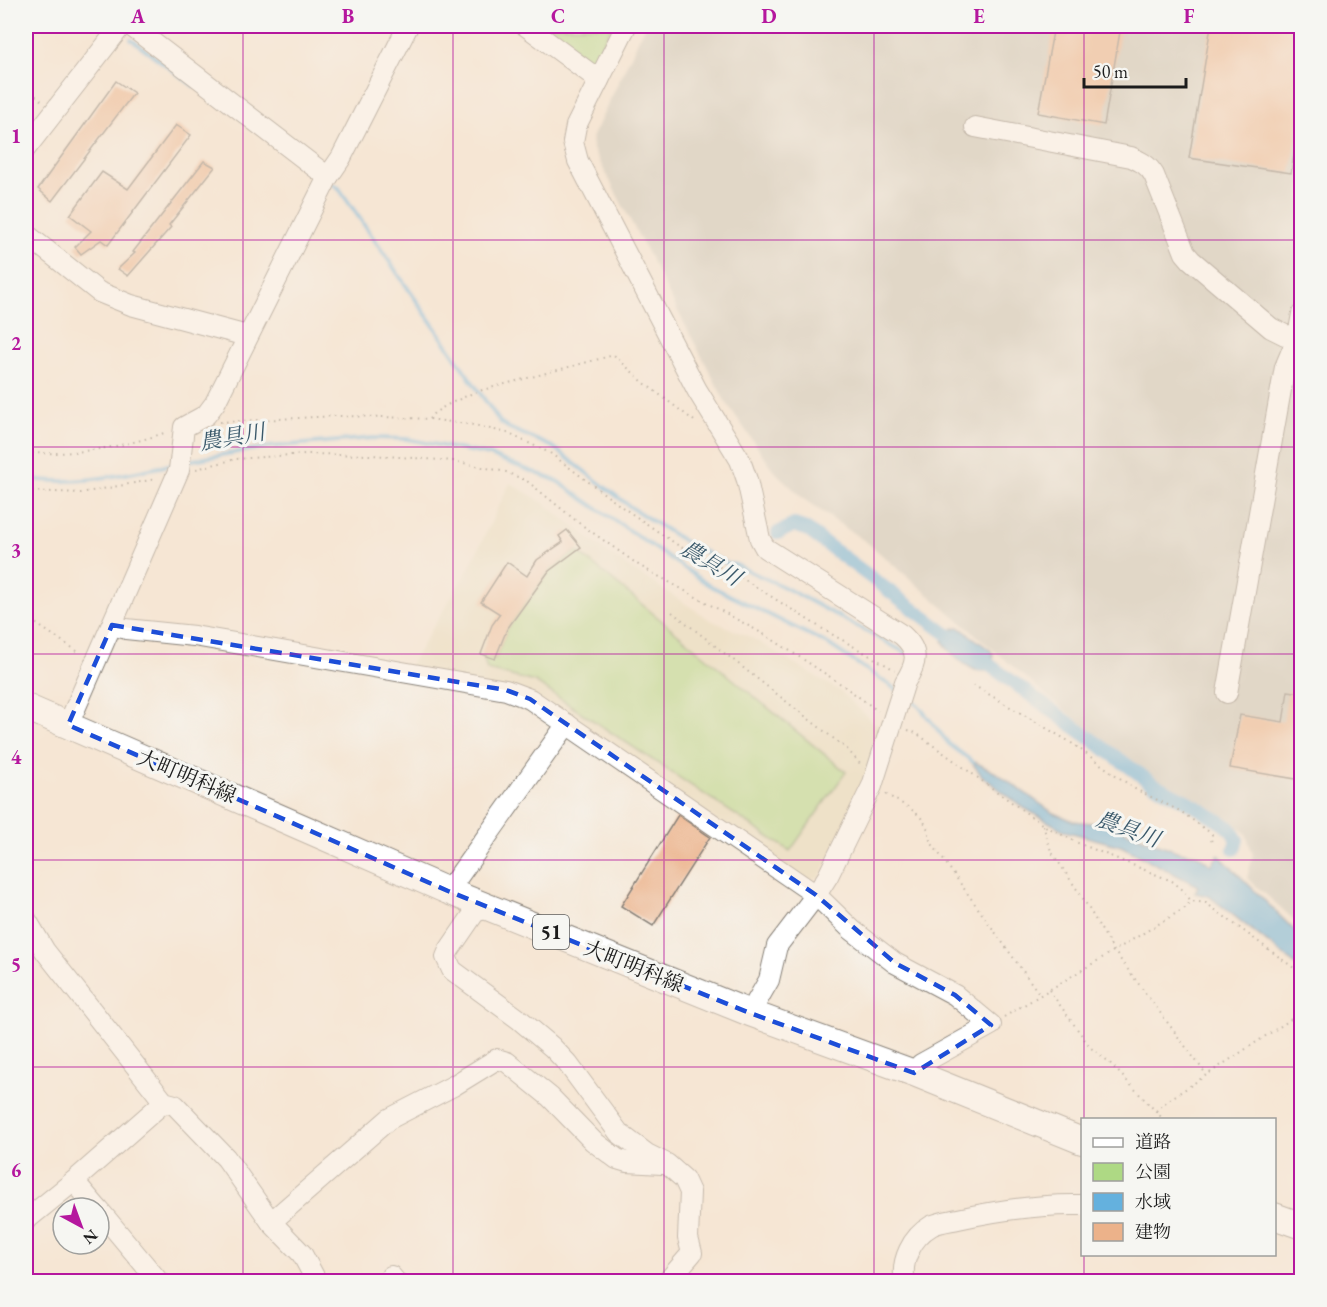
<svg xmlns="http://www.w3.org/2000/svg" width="1327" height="1307" font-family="'EB Garamond','Noto Serif JP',serif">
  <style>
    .built { fill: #e5dbba }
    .industrial { fill: #c7c5b8 }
    .green { fill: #aed984; stroke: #657a50; stroke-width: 1.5 }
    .water { fill: #64b1de; stroke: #40667d; stroke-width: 1.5 }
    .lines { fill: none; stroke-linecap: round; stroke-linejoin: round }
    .stream { stroke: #64b1de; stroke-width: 4 }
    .canal { stroke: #64b1de; stroke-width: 14 }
    .building { fill: #ecb28a }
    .minor-casing { stroke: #888178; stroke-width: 22 }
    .major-casing { stroke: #888178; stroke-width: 28 }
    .path { stroke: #888178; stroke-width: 2; stroke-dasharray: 1.5 4.5; stroke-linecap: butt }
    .minor { stroke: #fff; stroke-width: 20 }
    .major { stroke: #fff; stroke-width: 26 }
    .marked { fill: none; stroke: #1d4ed8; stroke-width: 4.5; stroke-dasharray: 12 8; stroke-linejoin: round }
    .grid { fill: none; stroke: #b5179e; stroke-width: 1.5; stroke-opacity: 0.55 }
    .labels { text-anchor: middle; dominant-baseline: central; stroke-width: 6; stroke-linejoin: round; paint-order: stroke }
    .shield { fill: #f6f6f2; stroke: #5d5d5c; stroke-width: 1.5 }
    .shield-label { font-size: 20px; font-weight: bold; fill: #1c1c1c }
    .street-label { font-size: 21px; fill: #1c1c1c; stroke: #f6f6f2 }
    .water-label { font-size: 22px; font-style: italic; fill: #39586a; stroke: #f6f6f2 }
    .neatline { fill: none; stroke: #b5179e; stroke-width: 2 }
    .grid-label { font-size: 20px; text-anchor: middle; font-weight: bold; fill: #b5179e }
  </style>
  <rect width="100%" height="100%" fill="#f6f6f2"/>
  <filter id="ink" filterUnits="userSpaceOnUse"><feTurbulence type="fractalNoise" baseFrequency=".0167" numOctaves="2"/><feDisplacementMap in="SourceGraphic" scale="12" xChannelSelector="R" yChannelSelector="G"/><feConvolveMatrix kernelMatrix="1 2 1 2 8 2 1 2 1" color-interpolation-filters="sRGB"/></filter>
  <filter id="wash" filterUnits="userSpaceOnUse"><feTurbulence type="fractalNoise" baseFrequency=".008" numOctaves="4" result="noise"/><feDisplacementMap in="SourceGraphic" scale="24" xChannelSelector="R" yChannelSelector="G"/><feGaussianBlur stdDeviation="1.35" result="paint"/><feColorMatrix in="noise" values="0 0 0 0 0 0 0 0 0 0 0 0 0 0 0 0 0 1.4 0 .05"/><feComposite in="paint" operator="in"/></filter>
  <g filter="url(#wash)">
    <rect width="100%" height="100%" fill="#f5e6d4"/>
    <path class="built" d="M 510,483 L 544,503 L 613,557 L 692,608 L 710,620 L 750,637 L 840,691 L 874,723 L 886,728 L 874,769 L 820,877 L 803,881 L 546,703 L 409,667 L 469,568 Z"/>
    <path class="industrial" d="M 645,26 L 1301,26 L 1301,926 L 1247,878 L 1253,855 L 1246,834 L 1239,827 L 1146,776 L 1050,698 L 869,544 L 805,500 L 774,471 L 724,399 L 593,149 L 592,138 Z"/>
    <g class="green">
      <path d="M 544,26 L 612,26 L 592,64 Z"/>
      <path d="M 577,551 L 846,772 L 790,851 L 535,682 L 487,670 L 483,655 L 495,659 L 507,629 L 549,571 Z"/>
    </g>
    <g class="water">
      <path d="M 959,627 L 990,650 L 993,654 L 994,670 C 988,671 982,672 975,670 C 964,665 948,652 943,641 L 954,628 Z"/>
      <path d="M 969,759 L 998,774 L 1052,812 L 1073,821 L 1109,825 L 1179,852 L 1198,855 L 1211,865 L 1219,855 L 1301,937 L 1301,969 L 1209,896 L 1195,893 L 1198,886 L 1121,846 L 1065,831 L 1024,808 L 983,777 Z"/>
    </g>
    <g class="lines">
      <g class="stream">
        <path d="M 131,39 L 194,86"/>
        <path d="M 332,184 L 338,187 L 500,422 L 509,428 L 553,447 L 632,508 L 682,540 L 726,563 L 736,565 L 784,587 L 906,653"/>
        <path d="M 187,461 L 267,447 L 374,438 L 407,439 L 489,455 L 557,481 L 709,585 L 828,644 L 897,690"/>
        <path d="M 26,478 C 75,487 125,474 174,464"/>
        <path d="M 906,696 L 918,705 L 949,744 L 973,762"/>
      </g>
      <g class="canal">
        <path d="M 778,533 L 794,525 L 806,529 L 963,646"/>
        <path d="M 981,659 L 1153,784 L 1190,803 L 1230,828 L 1237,840 L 1234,849"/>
      </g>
    </g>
    <g id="blocks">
      <g class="building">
        <path d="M 1054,26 L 1121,26 L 1104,125 L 1038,113 Z"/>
        <path d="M 1211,26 L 1302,26 L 1302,106 L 1291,173 L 1189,158 Z"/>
        <path d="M 116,81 L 134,93 L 52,201 L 38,189 Z"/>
        <path d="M 176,125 L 191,135 L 108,245 L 101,240 L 81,254 L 75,247 L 91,231 L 70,215 L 102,172 L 128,189 Z"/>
        <path d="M 204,161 L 215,167 L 169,225 L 171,227 L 128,276 L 118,269 L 135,253 L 133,252 Z"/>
        <path d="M 567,530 L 581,547 L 549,571 L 507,629 L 495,659 L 481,654 L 492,625 L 500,614 L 481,602 L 507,562 L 527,576 L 537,560 L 563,542 L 559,536 Z"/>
        <path d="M 1288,691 L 1302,693 L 1302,780 L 1230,768 L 1240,715 L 1283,722 Z"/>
        <path d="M 678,815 L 710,837 L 653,926 L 621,906 Z"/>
      </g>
    </g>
  </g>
  <g filter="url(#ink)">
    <use href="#blocks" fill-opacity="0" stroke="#888178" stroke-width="1.5"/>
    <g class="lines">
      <defs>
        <g id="minor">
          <path d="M 131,26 L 328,177"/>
          <path d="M 526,26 L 599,80"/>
          <path d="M 626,26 L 576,126 L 573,142 L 578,161 L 697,390 L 740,460 L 747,480 L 760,539 L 765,548 L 902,635 C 920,651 917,663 905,682 L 872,786 L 828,876 L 816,895 L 777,946 L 769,980 L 750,1013"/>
          <path d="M 975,127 L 1131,157 C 1142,162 1148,165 1154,175 L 1185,253 L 1191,260 L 1271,328 L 1285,335 L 1302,336"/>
          <path d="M 26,148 L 121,26"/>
          <path d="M 26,234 L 99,292 L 131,305 L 247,336"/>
          <path d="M 112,625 L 126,629 L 194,636 L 506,690 L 530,699 L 816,895 L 852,930 L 895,963 L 955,995 L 991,1025 L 921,1064 L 914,1073"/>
          <path d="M 1227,693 L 1285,367 L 1298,336 L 1302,314"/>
          <path d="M 68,725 L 179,470 L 184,427 L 206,415 L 215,403 L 328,177 L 341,158 L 408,26"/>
          <path d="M 448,891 L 567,724"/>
          <path d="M 490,907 L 475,912 L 449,950 L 446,957 L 452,970 L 520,1020 L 552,1047 L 568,1064 L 619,1133 L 647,1154 L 667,1164 L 684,1179 L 690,1192 L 688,1238 L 692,1253 L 667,1282"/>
          <path d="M 26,919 L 45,951 L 164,1102 L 175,1105 L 226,1158 L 271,1222 L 302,1254 L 317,1282"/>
          <path d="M 74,1181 L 97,1208"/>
          <path d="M 99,1210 L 159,1282"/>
          <path d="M 26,1220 L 74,1181 L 164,1102"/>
          <path d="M 271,1222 L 389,1119 L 453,1086 L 497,1059 L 507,1062 L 550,1097 L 593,1141 L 617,1159 L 627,1162 L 662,1164"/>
          <path d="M 391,1276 L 396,1282"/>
          <path d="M 905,1282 C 900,1261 912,1237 931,1226 C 938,1222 949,1221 958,1219 C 999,1210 1040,1204 1082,1205"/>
        </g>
        <g id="major">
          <path d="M 26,707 L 448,891 L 750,1013 L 914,1073 L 1082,1141"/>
          <path d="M 1274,1216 L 1302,1226"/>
        </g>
      </defs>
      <use href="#minor" class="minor-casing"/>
      <use href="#major" class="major-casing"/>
      <g class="path">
        <path d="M 26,88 L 42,101"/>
        <path d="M 429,419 L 434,413 L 447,405 L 475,392 L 614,355 L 643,382 L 697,423"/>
        <path d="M 220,422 L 336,416 L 385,417 L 429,419 L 474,425 L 507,433 L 550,453 L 622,507 L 679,546 L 742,578 L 821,628 L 895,670"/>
        <path d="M 26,453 C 74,455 121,448 167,432"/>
        <path d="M 196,469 L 236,459 L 305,454 L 372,455 L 454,461 L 506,472 L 527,481 L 579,523 L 640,566 L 767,636 L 841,684 L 878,711"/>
        <path d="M 26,491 L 81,493 L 156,479"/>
        <path d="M 672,612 L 847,749 L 862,766"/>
        <path d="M 26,617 L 80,653"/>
        <path d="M 973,685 L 1070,742 L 1135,789 L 1180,811 L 1212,834 L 1211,844"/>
        <path d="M 908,730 L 916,733 L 1043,825 L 1078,843 L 1172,881 L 1183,890 L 1191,901 L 1206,903 L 1302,974"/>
        <path d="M 886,794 C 907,808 928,813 930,841 L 1040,995"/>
        <path d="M 1043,825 L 1051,851 L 1082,897 L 1114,951 L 1206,1074"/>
        <path d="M 1049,990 L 1091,1048 L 1108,1061 L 1164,1120"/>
        <path d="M 1004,1017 L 1185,908 L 1191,901"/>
        <path d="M 1156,1111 L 1167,1101 L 1302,1012"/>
      </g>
      <use href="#minor" class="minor"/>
      <use href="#major" class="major"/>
    </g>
  </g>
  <path d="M0 0H1327V1307H0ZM 112,625 L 506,690 L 530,699 L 816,895 L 895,963 L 955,995 L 991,1025 L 914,1073 L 750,1013 L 448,891 L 68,725 Z" fill="#f5e6d4" fill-opacity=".55" fill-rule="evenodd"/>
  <path class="marked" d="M 112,625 L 506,690 L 530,699 L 816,895 L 895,963 L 955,995 L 991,1025 L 914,1073 L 750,1013 L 448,891 L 68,725 Z"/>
  <path class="grid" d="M 243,26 L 243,1282M 453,26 L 453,1282M 664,26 L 664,1282M 874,26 L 874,1282M 1084,26 L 1084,1120M 26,240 L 1302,240M 26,447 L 1302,447M 26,654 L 1302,654M 26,860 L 1302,860M 26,1067 L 1302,1067M 1084,1254 L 1084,1282"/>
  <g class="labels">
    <rect class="shield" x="533" y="915" width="36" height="34" rx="4.5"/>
    <g class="shield-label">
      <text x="551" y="932">51</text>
    </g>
    <g class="street-label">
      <text transform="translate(187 776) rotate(23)">大町明科線</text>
      <text transform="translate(634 966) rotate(22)">大町明科線</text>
    </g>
    <g class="water-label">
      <text transform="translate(232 437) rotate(-10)">農具川</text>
      <text transform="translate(711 563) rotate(31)">農具川</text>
      <text transform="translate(1128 829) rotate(20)">農具川</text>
    </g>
  </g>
  <rect width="1327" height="1307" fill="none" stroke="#f6f6f2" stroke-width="66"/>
  <rect x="1081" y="1118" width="195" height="138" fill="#f6f6f2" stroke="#9f9f9c" stroke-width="1.5"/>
  <rect x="1093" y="1138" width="30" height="9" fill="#ffffff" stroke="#9f9f9c" stroke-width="1.5"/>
  <text x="1135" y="1148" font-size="18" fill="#1c1c1c">道路</text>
  <rect x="1093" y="1163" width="30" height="18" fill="#aed984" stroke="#9f9f9c" stroke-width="1.5"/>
  <text x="1135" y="1178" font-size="18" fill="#1c1c1c">公園</text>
  <rect x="1093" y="1193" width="30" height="18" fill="#64b1de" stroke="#9f9f9c" stroke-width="1.5"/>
  <text x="1135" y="1208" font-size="18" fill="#1c1c1c">水域</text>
  <rect x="1093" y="1223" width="30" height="18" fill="#ecb28a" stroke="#9f9f9c" stroke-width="1.5"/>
  <text x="1135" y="1238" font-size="18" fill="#1c1c1c">建物</text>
  <g transform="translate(81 1226) rotate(139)"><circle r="28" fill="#f6f6f2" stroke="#9f9f9c" stroke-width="1.5"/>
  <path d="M0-4.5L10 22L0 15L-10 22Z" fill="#b5179e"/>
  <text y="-9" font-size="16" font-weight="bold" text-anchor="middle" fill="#1c1c1c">N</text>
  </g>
  <path d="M1084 78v9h102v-9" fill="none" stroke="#1c1c1c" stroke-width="3"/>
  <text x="1093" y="78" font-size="18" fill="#1c1c1c" stroke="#f6f6f2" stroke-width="4.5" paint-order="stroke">50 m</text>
  <rect x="33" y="33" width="1261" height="1241" class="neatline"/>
  <g class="grid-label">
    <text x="138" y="23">A</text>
    <text x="348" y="23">B</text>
    <text x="558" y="23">C</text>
    <text x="769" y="23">D</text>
    <text x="979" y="23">E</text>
    <text x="1189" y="23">F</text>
    <text x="16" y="143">1</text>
    <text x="16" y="350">2</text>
    <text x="16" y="557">3</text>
    <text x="16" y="764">4</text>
    <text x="16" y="971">5</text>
    <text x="16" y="1177">6</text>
  </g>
</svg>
